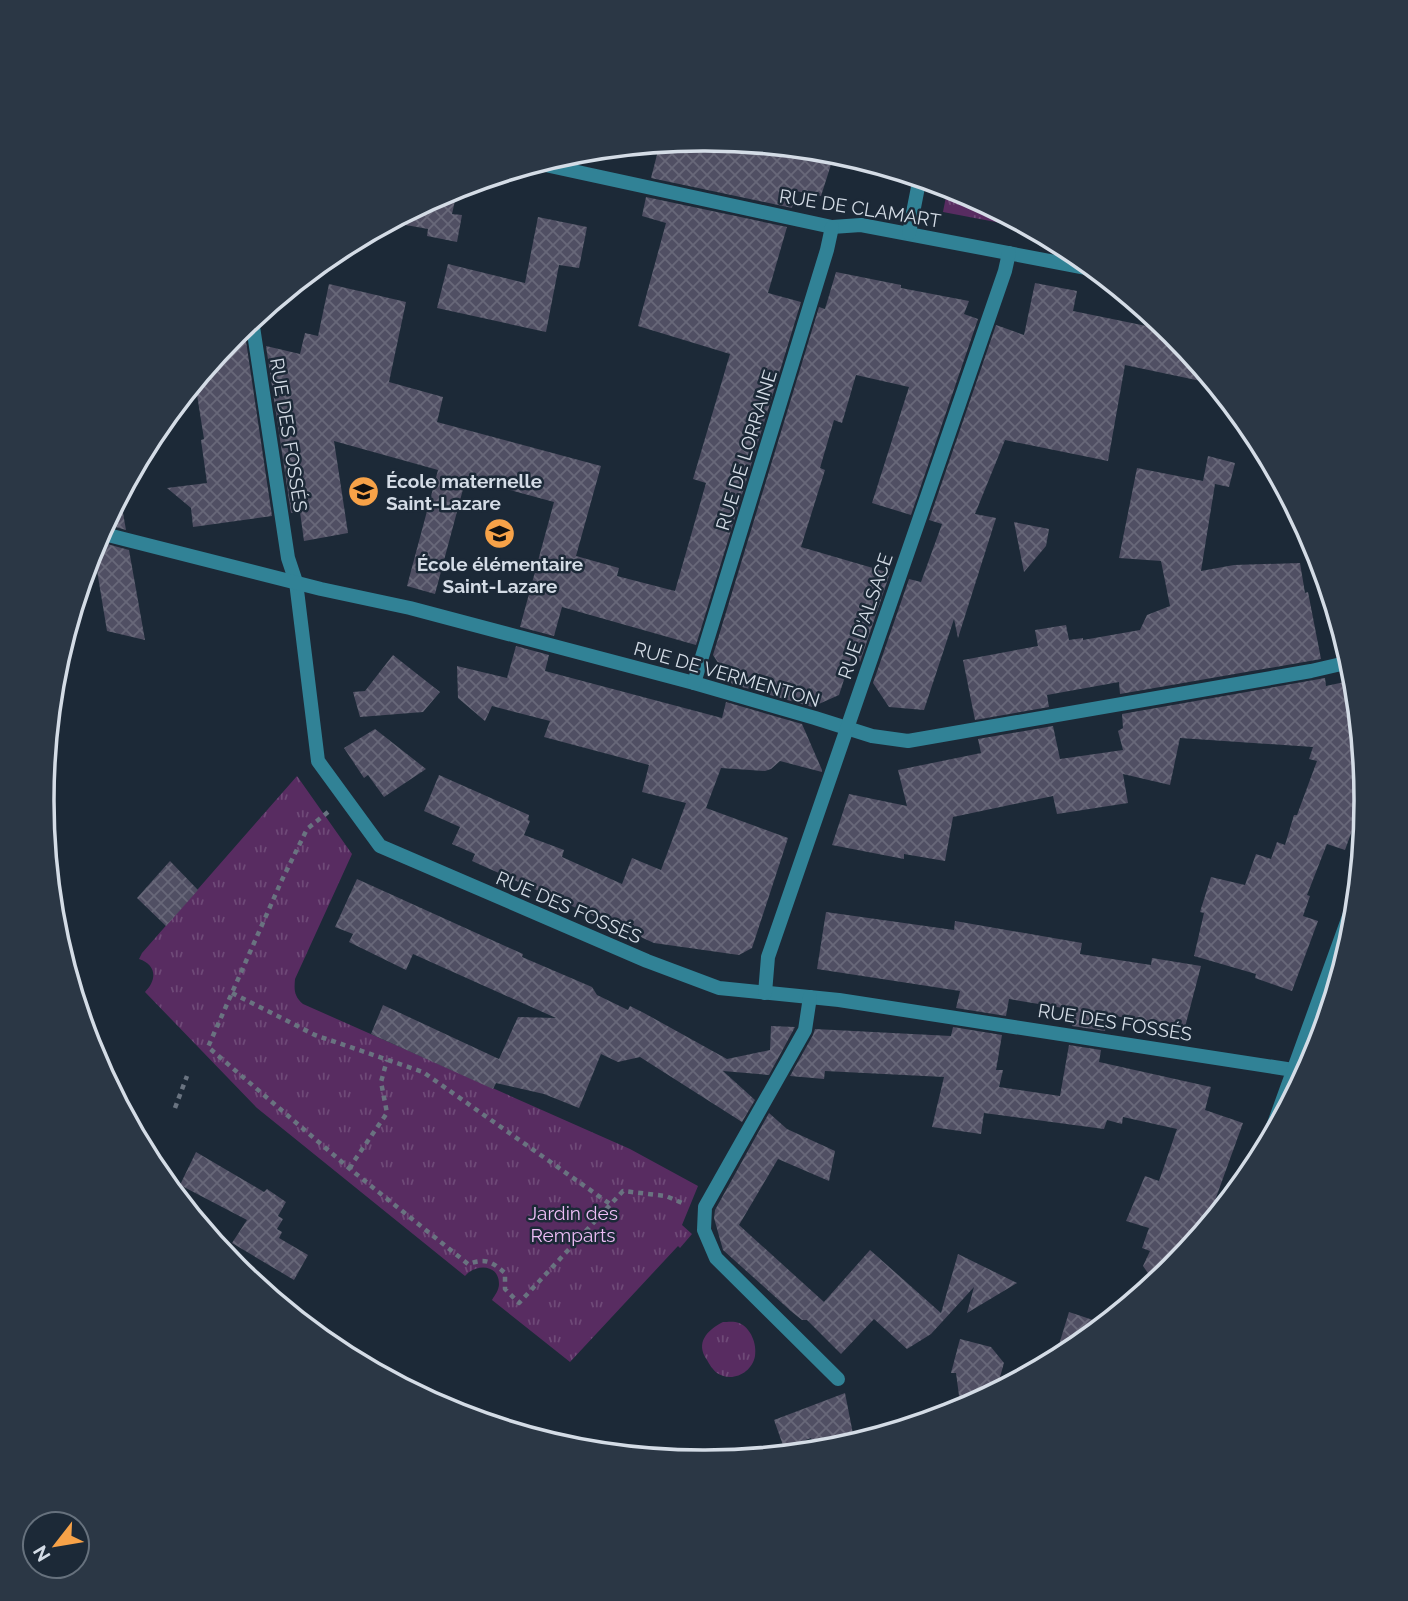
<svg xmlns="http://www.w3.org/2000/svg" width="1408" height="1601" font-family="Raleway,sans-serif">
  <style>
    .park { fill: url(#park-tufts) }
    .building { fill: url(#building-cross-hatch) }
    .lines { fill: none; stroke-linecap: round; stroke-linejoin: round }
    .path { stroke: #697380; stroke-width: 4.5; stroke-dasharray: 5 5; stroke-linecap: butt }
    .street { stroke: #318296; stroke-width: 14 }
    .labels { text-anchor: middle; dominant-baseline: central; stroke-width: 5; stroke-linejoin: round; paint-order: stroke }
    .street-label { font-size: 19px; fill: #d4dce6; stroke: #1c2937 }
    .poi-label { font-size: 19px; font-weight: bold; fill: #d4dce6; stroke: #1c2937; text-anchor: start }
    .park-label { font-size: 19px; fill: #eebef7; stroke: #1c2937 }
    .rim { fill: none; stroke: #d4dce6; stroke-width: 3.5 }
  </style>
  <defs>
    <pattern id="park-tufts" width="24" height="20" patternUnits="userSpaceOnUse" patternTransform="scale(1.75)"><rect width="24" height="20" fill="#582c61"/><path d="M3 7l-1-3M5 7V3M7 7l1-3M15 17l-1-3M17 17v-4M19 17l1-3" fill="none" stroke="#6f4a78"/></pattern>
    <pattern id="building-cross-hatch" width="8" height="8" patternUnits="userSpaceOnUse" patternTransform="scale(1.75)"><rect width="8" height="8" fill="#504f63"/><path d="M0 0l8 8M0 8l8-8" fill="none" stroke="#686879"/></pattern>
  </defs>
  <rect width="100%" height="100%" fill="#1c2937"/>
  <g class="park">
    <path d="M 948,186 L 958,189 L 1032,229 L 943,212 Z"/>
    <path d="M 297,776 L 352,854 L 295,979 C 294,990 294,996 303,1004 L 630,1149 L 698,1186 L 682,1225 L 692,1234 L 680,1248 L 678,1246 L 570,1362 L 492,1300 C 495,1295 499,1290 499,1284 C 499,1264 476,1263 465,1276 L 257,1108 L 145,992 C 157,980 157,965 139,959 L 142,953 Z"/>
    <path d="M 723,1322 C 727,1322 735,1321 739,1323 C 751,1328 757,1344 755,1356 C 752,1373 732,1383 717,1373 C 713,1370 709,1364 707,1360 C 695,1343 707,1330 723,1322 Z"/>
  </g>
  <g class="building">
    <path d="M 704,139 L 834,151 L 835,152 L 821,196 L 796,191 L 792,208 L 651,178 L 660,143 Z"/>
    <path d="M 458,187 L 452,214 L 462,215 L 457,242 L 427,236 L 428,229 L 389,222 L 451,189 Z"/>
    <path d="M 646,197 L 787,227 L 768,293 L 801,302 L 696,645 L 562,607 L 554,636 L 520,627 L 554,502 L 466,478 L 435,594 L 407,586 L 438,470 L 334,441 L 348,533 L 304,541 L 300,512 L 291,513 L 266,346 L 300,354 L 305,333 L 318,336 L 329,284 L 406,302 L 389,382 L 443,397 L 437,422 L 601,466 L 576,556 L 619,568 L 617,576 L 675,591 L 706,483 L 693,479 L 730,354 L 638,326 L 666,223 L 642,216 Z"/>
    <path d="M 538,217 L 587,227 L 579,268 L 559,265 L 546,332 L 437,308 L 448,264 L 525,283 Z"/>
    <path d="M 836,272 L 901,285 L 901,288 L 969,301 L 964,314 L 978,319 L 911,515 L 872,503 L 909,387 L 856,375 L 842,423 L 834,420 L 820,468 L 825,470 L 801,547 L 890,573 L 860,662 L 853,652 L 839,695 L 812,707 L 732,684 L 713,655 L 819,307 L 825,309 Z"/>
    <path d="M 1035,283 L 1077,291 L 1073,311 L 1171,331 L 1215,384 L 1125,365 L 1108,461 L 1005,440 L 975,514 L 996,518 L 958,638 L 954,619 L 924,710 L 889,707 L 873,683 L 909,579 L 921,582 L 942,524 L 929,520 L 996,325 L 1024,335 Z"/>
    <path d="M 231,338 L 246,341 L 272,516 L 193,527 L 191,508 L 167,488 L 207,483 L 201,440 L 204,439 L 195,382 Z"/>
    <path d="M 1208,456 L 1235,463 L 1229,487 L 1215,484 L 1201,571 L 1234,565 L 1300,563 L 1305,593 L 1308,592 L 1321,659 L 1120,694 L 1119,682 L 1047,695 L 1049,707 L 975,720 L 963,660 L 1038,646 L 1035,630 L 1066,625 L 1069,640 L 1083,638 L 1083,640 L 1140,630 L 1147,615 L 1170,606 L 1161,561 L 1119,558 L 1137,468 L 1203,481 Z"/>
    <path d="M 120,496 L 126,530 L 105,524 Z"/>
    <path d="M 1014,522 L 1049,529 L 1046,546 L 1024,572 Z"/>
    <path d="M 96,541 L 129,550 L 145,640 L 107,631 L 93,546 Z"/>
    <path d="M 516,646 L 549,655 L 545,671 L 722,718 L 726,702 L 802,724 L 822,770 L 822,772 L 780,761 L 771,769 L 765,771 L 721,768 L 706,808 L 788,838 L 752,948 L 739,955 L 654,943 L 472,861 L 475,854 L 452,844 L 460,827 L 424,811 L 439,775 L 529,815 L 528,820 L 530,821 L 524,835 L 564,850 L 562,857 L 622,884 L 632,858 L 661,870 L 686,803 L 642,792 L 649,765 L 544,737 L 550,721 L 492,706 L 485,721 L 458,698 L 457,666 L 507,678 Z"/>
    <path d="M 393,655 L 440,692 L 423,712 L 360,717 L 353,692 L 365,691 Z"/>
    <path d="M 1325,678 L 1326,686 L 1354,680 L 1365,795 L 1345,850 L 1327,844 L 1307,895 L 1310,896 L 1303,916 L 1318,921 L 1292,991 L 1255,978 L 1256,974 L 1194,956 L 1204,913 L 1200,912 L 1211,877 L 1245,885 L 1256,854 L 1271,859 L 1277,842 L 1285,845 L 1294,815 L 1297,815 L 1317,761 L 1309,759 L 1313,747 L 1180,738 L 1170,785 L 1123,774 L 1128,803 L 1057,814 L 1053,796 L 953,817 L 945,861 L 904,854 L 904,859 L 832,845 L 849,794 L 907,806 L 898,770 L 981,753 L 978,739 L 1053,726 L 1060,759 L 1123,750 L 1118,731 L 1123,728 L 1122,714 Z"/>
    <path d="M 375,729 L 426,769 L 384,797 L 368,775 L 364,778 L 344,748 Z"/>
    <path d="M 170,861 L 198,890 L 166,926 L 137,898 Z"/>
    <path d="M 357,879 L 523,954 L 522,957 L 592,987 L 597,995 L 628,1010 L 630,1006 L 644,1013 L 727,1059 L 770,1050 L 771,1026 L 795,1027 L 769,1075 L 723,1071 L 755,1100 L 742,1122 L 640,1057 L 618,1062 L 601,1054 L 579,1108 L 544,1094 L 496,1083 L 493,1089 L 371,1034 L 383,1005 L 499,1059 L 518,1017 L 556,1018 L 413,954 L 406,970 L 349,942 L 353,934 L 335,927 Z"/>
    <path d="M 826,912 L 954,930 L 955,921 L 1082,943 L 1080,954 L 1151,965 L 1152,958 L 1201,966 L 1185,1027 L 1108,1015 L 1105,1031 L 1072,1026 L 1075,1010 L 1009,999 L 1006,1016 L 956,1008 L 960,991 L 817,969 Z"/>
    <path d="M 953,1027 L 1002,1035 L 996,1070 L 1003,1070 L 999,1087 L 1060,1096 L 1069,1045 L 1101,1050 L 1099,1062 L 1211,1087 L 1205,1110 L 1243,1123 L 1205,1228 L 1171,1269 L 1155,1283 L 1143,1266 L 1150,1251 L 1142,1248 L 1149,1228 L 1126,1221 L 1145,1176 L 1159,1181 L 1177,1129 L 1123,1117 L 1122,1124 L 1107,1120 L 1104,1129 L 984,1113 L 981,1134 L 932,1127 L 944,1077 L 825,1071 L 824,1079 L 790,1076 L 813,1035 L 815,1029 L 951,1036 Z"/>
    <path d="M 769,1113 L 787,1129 L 835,1151 L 829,1181 L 778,1159 L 739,1225 L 824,1302 L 870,1250 L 941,1313 L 958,1254 L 1017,1283 L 967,1313 L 974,1287 L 931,1334 L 907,1349 L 874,1319 L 841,1354 L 807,1320 L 802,1320 L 792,1312 L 723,1250 L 714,1218 L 715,1210 Z"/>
    <path d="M 196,1152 L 264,1192 L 267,1189 L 286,1202 L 278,1216 L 283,1219 L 277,1229 L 282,1232 L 279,1238 L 308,1255 L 294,1280 L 232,1243 L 247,1220 L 180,1185 Z"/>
    <path d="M 1069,1312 L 1105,1324 L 1071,1351 L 1054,1361 Z"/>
    <path d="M 960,1339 L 991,1347 L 1004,1363 L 996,1391 L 977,1401 L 960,1403 L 956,1373 L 951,1373 Z"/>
    <path d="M 845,1393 L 853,1434 L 815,1447 L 811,1438 L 784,1448 L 774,1420 Z"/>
  </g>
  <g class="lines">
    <g class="path">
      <path d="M 328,812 L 307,829 L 281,882 L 208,1047 L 350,1169 L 468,1264 C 486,1258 491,1261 505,1273 L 505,1289 L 519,1303 L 623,1191 L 666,1196 L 682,1203"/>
      <path d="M 232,993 L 315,1035 L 423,1072 L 610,1204"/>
      <path d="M 175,1108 L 187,1076"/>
      <path d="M 350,1169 L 352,1164 L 387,1113 L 381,1082 L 387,1060"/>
    </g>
    <g class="street">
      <path d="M 536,163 L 832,227 L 861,225 L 1097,270"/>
      <path d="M 909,233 L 920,177"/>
      <path d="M 252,320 L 288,558 L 296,582 L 318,761 L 380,846 L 647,961 L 719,988 L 839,1000 L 1293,1070"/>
      <path d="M 100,533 L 321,589 L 410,608 L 694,683 L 815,718 L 872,736 L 908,741 L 1311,671 L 1350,662"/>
      <path d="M 694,683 L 827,250 L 832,227"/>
      <path d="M 765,993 L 768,957 L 1005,271 L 1009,253"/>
      <path d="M 810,997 L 805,1030 L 705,1207 L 704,1230 L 716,1258 L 838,1379"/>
      <path d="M 1266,1146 L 1356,897"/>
    </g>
  </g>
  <defs>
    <symbol id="school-disc" viewBox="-11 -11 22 22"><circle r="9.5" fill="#f7a248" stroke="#1c2937"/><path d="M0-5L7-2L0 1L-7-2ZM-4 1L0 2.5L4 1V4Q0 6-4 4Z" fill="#111"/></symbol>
  </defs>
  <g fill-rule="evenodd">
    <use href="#school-disc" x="346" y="474" width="35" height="35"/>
    <use href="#school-disc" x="482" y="516" width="35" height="35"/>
  </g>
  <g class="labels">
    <g class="street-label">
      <text transform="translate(860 208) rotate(9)">RUE DE CLAMART</text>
      <text transform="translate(289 435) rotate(81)">RUE DES FOSSÉS</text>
      <text transform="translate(746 450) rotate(-73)">RUE DE LORRAINE</text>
      <text transform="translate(865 616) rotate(-71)">RUE D'ALSACE</text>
      <text transform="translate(727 674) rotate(16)">RUE DE VERMENTON</text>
      <text transform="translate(569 907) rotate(23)">RUE DES FOSSÉS</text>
      <text transform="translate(1115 1022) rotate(9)">RUE DES FOSSÉS</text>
    </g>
    <g class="poi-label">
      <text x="386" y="481">École maternelle<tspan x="386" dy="22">Saint-Lazare</tspan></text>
      <text x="500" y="564" text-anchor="middle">École élémentaire<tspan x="500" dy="22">Saint-Lazare</tspan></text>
    </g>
    <g class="park-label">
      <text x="573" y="1213">Jardin des<tspan x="573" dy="22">Remparts</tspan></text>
    </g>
  </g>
  <path d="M0 0H1408V1601H0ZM703 151H705A649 649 0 0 1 1354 800V801A649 649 0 0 1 705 1450H703A649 649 0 0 1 54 801V800A649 649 0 0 1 703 151Z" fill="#2b3745" fill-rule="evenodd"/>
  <path class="rim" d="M703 151H705A649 649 0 0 1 1354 800V801A649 649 0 0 1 705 1450H703A649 649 0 0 1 54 801V800A649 649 0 0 1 703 151Z"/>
  <g transform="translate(56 1545) rotate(239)"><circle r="33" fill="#1c2937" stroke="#66717d" stroke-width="2"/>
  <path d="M0-5L12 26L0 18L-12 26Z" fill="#f7a248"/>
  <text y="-10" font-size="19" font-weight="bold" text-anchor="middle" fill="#d4dce6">N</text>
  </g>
</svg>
